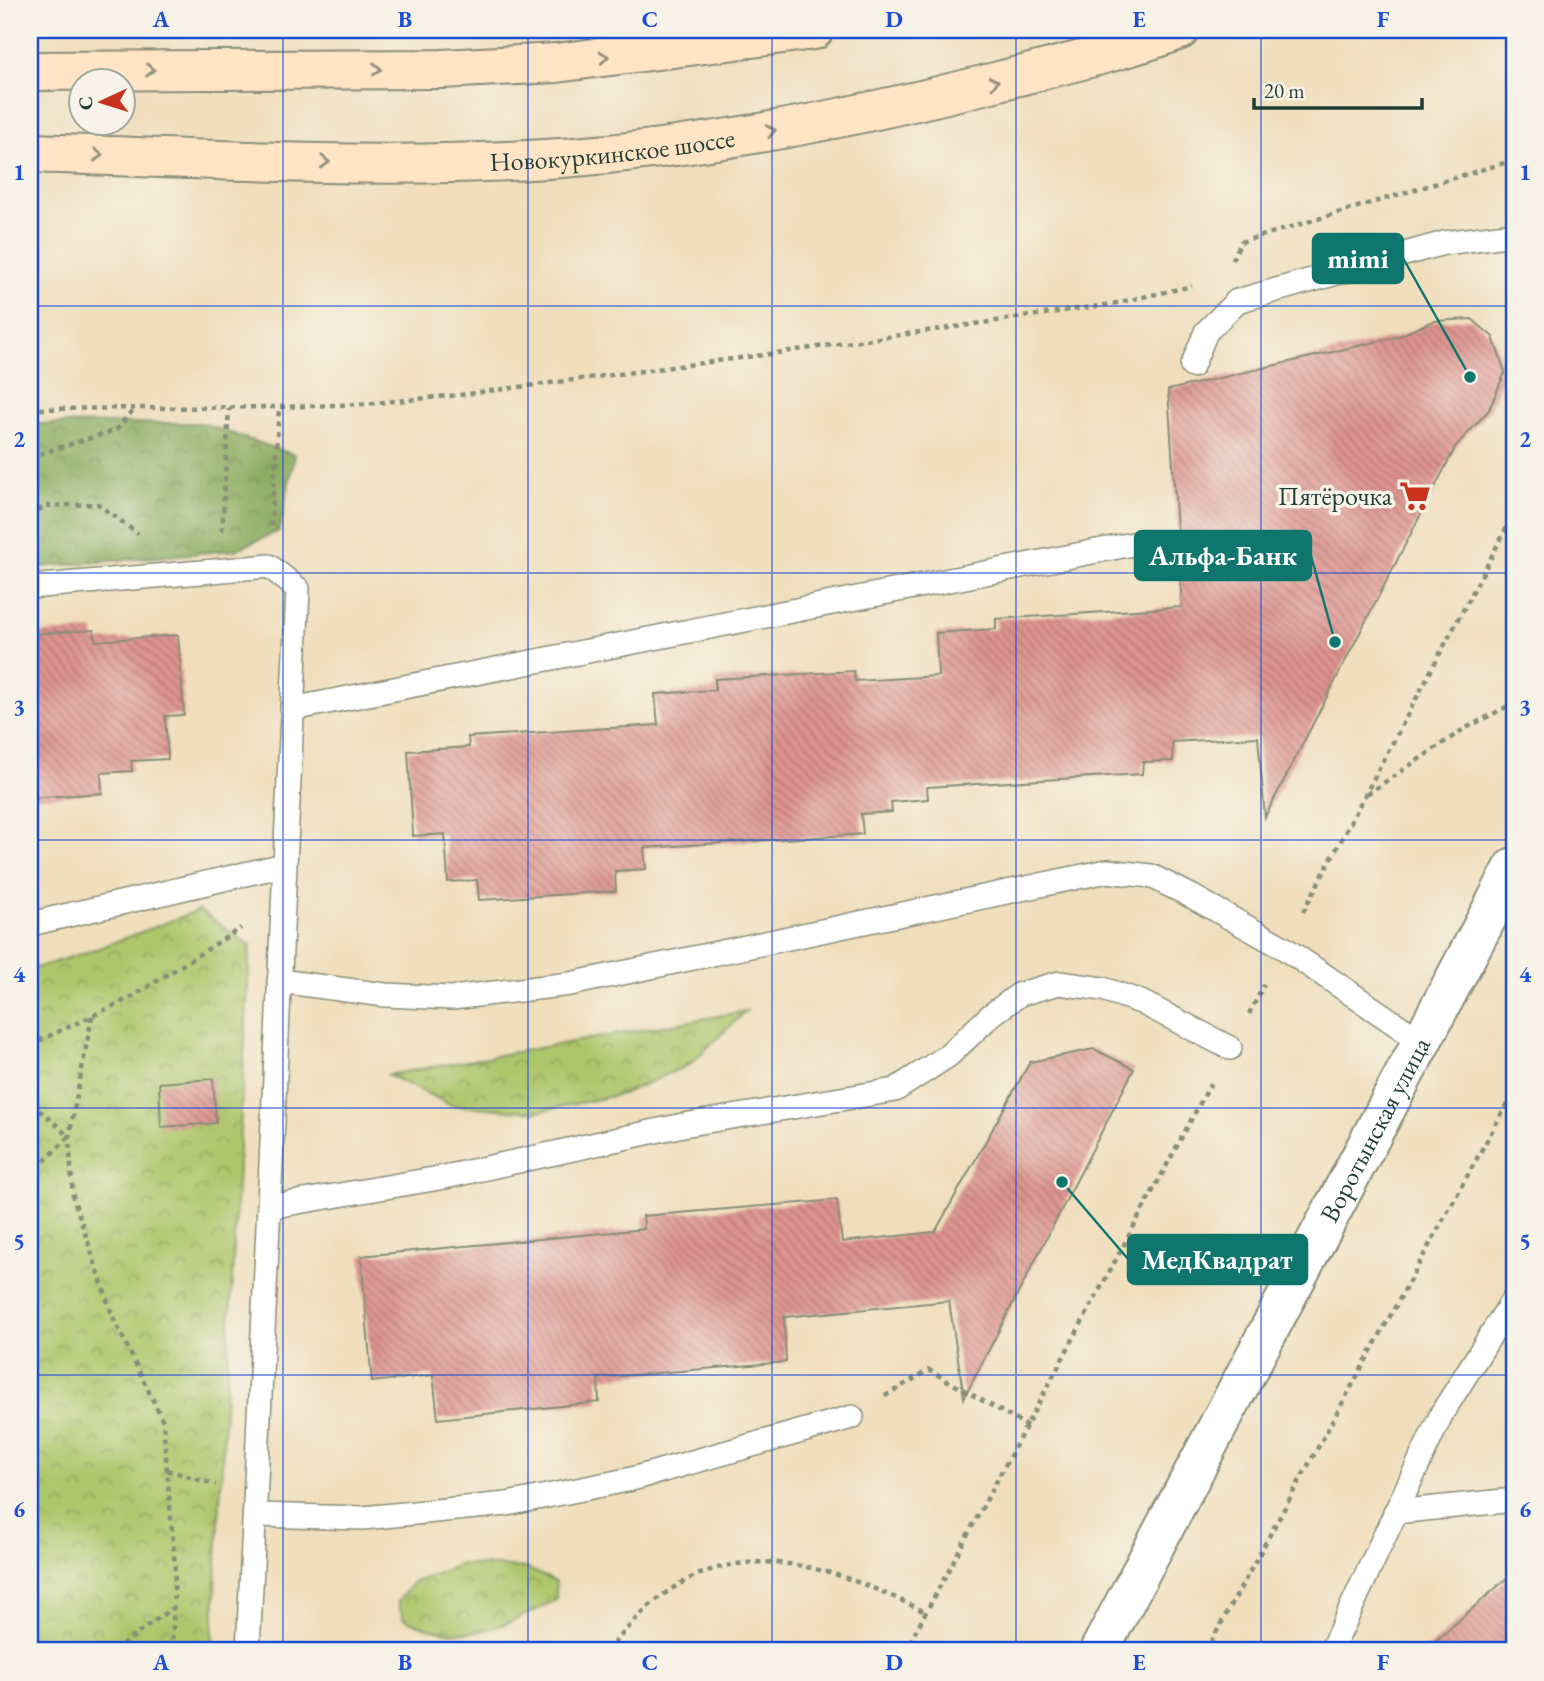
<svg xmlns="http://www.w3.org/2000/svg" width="1544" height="1681" font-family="'EB Garamond',serif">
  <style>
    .forest { fill: url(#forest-crowns); stroke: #54744a; stroke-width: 2 }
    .park { fill: url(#park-crowns); stroke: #668250; stroke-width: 2 }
    .building { fill: url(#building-back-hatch) }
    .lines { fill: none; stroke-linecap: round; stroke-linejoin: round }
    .service-casing { stroke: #888e78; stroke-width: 26 }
    .tertiary-casing { stroke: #888e78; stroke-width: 42 }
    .secondary-casing { stroke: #888e78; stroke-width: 42 }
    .path { stroke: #888e78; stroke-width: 4.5; stroke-dasharray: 5 5; stroke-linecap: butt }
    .service { stroke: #fff; stroke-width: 23 }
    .tertiary { stroke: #fff; stroke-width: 38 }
    .secondary { stroke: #ffe4c6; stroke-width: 38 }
    .oneway { stroke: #8f907d }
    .grid { fill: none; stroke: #1d4ed8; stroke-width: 2; stroke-opacity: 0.55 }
    .labels { text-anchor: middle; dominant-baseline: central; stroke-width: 7; stroke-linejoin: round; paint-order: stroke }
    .street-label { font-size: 26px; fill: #1f3d34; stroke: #f7f3e8 }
    .poi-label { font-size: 26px; fill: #1f3d34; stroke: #f7f3e8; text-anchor: end }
    .leader { fill: none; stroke: #0f766e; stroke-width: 2.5 }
    .callout-dot { fill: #0f766e; stroke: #f7f3e8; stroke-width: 2.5 }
    .callout { fill: #0f766e; stroke: #0f766e; stroke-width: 2.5 }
    .callout-label { font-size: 28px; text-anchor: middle; font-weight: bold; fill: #fff }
    .neatline { fill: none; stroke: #1d4ed8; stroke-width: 2.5 }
    .grid-label { font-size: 23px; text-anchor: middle; font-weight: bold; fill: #1d4ed8 }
  </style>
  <defs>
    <pattern id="forest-crowns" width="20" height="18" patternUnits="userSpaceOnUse" patternTransform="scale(1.75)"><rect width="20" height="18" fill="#8aab5f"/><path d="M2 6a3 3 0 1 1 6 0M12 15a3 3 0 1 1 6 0" fill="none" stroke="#708c4f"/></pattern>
    <pattern id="park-crowns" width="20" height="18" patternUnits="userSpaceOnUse" patternTransform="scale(1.75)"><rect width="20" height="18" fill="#aec66b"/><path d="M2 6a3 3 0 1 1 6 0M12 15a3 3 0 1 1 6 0" fill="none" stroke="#8da259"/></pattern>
    <pattern id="building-back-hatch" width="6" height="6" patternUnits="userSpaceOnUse" patternTransform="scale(1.75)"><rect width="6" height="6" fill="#dd938e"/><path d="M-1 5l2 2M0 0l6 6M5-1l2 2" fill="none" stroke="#b37975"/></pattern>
  </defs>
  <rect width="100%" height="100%" fill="#f7f3e8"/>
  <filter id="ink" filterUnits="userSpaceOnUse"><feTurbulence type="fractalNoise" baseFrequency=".0143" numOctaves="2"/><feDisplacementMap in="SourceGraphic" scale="14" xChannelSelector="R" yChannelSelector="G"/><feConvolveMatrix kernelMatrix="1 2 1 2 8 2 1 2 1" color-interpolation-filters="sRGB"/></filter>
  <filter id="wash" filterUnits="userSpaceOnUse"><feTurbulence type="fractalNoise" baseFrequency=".00686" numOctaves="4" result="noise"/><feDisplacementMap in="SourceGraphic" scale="28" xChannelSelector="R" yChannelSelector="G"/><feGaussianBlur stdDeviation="1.57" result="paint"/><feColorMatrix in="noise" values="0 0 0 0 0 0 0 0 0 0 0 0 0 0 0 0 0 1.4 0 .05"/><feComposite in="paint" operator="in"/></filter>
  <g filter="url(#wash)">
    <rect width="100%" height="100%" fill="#f0debc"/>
    <path class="forest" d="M 201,423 L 295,455 L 279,531 L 235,550 L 30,568 L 30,424 Z"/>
    <g class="park">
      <path d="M 199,910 L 250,945 L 212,1651 L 30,1651 L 30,970 L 99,948 Z"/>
      <path d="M 746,1011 L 689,1065 L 622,1094 L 536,1112 L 451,1105 L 388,1075 Z"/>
      <path d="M 461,1564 L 526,1568 L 556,1582 L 556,1600 C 501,1628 463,1648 403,1618 L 398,1602 L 412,1583 Z"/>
    </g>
    <g id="blocks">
      <g class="building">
        <path d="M 1472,319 L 1493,337 L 1505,372 L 1489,410 L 1456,446 L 1265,817 L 1258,737 L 1172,742 L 1173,761 L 1143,762 L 1142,774 L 927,787 L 928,799 L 891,802 L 892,812 L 861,814 L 863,834 L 644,848 L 646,869 L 615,871 L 616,891 L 479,900 L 477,880 L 448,882 L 445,834 L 413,836 L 408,751 L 469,747 L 468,737 L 658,725 L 655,694 L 715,690 L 715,679 L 854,671 L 855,681 L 938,676 L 936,633 L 996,629 L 996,619 L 1182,607 L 1168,390 L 1397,337 L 1433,321 Z"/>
        <path d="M 94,630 L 95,641 L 178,635 L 184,715 L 165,716 L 168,759 L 131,761 L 132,771 L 101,773 L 102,793 L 30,798 L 30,634 Z"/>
        <path d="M 1094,1049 L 1134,1069 L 964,1398 L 949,1301 L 784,1317 L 786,1362 L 598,1378 L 599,1402 L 438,1419 L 433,1375 L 372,1382 L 361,1256 L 644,1229 L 643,1216 L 837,1200 L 842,1242 L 935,1232 L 1030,1062 Z"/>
        <path d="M 213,1079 L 216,1123 L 161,1127 L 159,1083 Z"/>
        <path d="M 1514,1572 L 1514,1651 L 1424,1651 Z"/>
      </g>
    </g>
  </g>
  <g filter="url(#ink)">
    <use href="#blocks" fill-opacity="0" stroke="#888e78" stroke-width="2"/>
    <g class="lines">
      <defs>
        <g id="service">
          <path d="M 1192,366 L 1206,332 L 1237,301 L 1444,243 L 1514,234"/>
          <path d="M 30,587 L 269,566 L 298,589 L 248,1651"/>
          <path d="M 292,709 L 1143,542"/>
          <path d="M 30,924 L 284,865"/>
          <path d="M 279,981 L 385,995 L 452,998 L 570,984 L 1107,871 L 1151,876 L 1193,897 L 1284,948 L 1422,1042"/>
          <path d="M 269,1207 L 445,1177 L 683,1125 L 895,1090 L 949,1055 L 991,1015 L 1020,994 L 1059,983 L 1103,989 L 1141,1002 L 1230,1048"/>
          <path d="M 1395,1512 L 1514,1500"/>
          <path d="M 255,1515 L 363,1518 L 507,1504 L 632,1479 L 852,1417"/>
          <path d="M 1331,1651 L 1442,1413 L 1514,1298"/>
        </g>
        <g id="tertiary">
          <path id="s1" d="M 1099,1651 L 1514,867"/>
        </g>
        <g id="secondary">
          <path d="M 30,71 L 442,69 L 556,63 L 814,30"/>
          <path id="s2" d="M 30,153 C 214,159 401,172 586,156 C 724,144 861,116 995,82 C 1057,66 1120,52 1180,30"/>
        </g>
      </defs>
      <use href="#service" class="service-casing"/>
      <use href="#tertiary" class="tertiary-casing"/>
      <use href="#secondary" class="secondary-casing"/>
      <g class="path">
        <path d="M 1232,260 L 1241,242 L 1514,160"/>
        <path d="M 30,409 L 279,407 L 364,404 L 459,395 L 763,355 L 1112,304 L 1192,286"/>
        <path d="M 30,457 L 116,430 L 134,409"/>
        <path d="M 30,517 L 44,506 L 98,504 L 138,534"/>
        <path d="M 271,526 L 279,407"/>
        <path d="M 222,531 L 229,408"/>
        <path d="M 1367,794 L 1464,729 L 1514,703"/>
        <path d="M 1303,912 L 1514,514"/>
        <path d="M 1249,1014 L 1264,985"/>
        <path d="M 92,1016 L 69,1137 L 73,1197 L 113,1317 L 163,1421 L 175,1567 L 172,1651"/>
        <path d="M 30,1045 L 130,998 L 241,928"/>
        <path d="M 30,1106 L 45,1114 L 69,1137 L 30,1175"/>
        <path d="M 885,1396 L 929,1370 L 1027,1426"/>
        <path d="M 167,1470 L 216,1485"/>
        <path d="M 114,1651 L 172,1608"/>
        <path d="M 607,1651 C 620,1637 633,1621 647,1608 C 734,1529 834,1567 925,1612"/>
        <path d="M 905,1651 L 1211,1083"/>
        <path d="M 1206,1651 L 1514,1091"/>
      </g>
      <use href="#service" class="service"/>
      <use href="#tertiary" class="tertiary"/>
      <use href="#secondary" class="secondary"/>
    </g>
    <defs><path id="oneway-chevron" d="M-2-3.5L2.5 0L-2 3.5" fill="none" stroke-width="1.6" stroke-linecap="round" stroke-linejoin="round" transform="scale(1.75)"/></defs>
    <g class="oneway">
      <use href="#oneway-chevron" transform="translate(604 57) rotate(-6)"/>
      <use href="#oneway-chevron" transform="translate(377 69)"/>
      <use href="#oneway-chevron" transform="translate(150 70)"/>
      <use href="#oneway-chevron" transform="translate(994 82) rotate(-14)"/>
      <use href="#oneway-chevron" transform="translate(771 131) rotate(-12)"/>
      <use href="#oneway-chevron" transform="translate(98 155) rotate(2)"/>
      <use href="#oneway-chevron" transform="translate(325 162) rotate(2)"/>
    </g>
  </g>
  <path class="grid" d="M 283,30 L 283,1651M 528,30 L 528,1651M 772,30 L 772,1651M 1016,30 L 1016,1651M 1261,30 L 1261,1651M 30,306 L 1514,306M 30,573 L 1514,573M 30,840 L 1514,840M 30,1108 L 1514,1108M 30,1375 L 1514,1375"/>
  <defs>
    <symbol id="supermarket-bare" viewBox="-9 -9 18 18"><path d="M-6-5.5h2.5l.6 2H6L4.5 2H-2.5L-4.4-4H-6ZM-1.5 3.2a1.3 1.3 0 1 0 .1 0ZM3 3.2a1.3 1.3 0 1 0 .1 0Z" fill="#c8321e" stroke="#f7f3e8" stroke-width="2.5" paint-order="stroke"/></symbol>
  </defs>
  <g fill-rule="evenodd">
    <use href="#supermarket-bare" x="1393" y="474" width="44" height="44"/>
  </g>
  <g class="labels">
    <g class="street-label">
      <text stroke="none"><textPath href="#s2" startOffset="583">Новокуркинское шоссе</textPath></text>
      <text stroke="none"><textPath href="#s1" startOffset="590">Воротынская улица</textPath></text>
    </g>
    <g class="poi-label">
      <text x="1392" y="496">Пятёрочка</text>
    </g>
  </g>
  <path class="leader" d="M1470 377L1403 258M1335 642L1311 556M1062 1182L1128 1259"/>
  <g class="callout-dot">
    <circle cx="1470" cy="377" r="7"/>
    <circle cx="1335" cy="642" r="7"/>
    <circle cx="1062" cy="1182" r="7"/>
  </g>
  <g class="callout">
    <rect x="1313" y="234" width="90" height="49" rx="7"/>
    <rect x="1135" y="531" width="176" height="49" rx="7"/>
    <rect x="1128" y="1235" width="179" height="49" rx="7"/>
  </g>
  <g class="callout-label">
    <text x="1358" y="268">mimi</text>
    <text x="1223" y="565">Альфа-Банк</text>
    <text x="1217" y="1269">МедКвадрат</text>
  </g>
  <rect width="1544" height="1681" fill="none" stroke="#f7f3e8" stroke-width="77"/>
  <g transform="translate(102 102) rotate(266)"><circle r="33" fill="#f7f3e8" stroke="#a1aaa0" stroke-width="2"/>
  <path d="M0-5L12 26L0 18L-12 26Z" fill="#c8321e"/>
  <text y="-10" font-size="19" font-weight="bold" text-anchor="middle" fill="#1f3d34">С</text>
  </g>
  <path d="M1254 98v10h168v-10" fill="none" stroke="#1f3d34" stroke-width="3.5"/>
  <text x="1264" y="98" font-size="21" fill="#1f3d34" stroke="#f7f3e8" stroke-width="5" paint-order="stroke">20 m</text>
  <rect x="38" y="38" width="1468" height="1604" class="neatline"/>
  <g class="grid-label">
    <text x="161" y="27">A</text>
    <text x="405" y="27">B</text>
    <text x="650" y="27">C</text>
    <text x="894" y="27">D</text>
    <text x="1139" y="27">E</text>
    <text x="1383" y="27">F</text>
    <text x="19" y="180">1</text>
    <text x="1525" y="180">1</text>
    <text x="19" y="447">2</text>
    <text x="1525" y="447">2</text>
    <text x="19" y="715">3</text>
    <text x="1525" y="715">3</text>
    <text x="19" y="982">4</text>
    <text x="1525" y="982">4</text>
    <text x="19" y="1249">5</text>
    <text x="1525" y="1249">5</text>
    <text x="19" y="1517">6</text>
    <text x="1525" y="1517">6</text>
    <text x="161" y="1670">A</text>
    <text x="405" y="1670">B</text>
    <text x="650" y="1670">C</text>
    <text x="894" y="1670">D</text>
    <text x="1139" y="1670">E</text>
    <text x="1383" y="1670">F</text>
  </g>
</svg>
